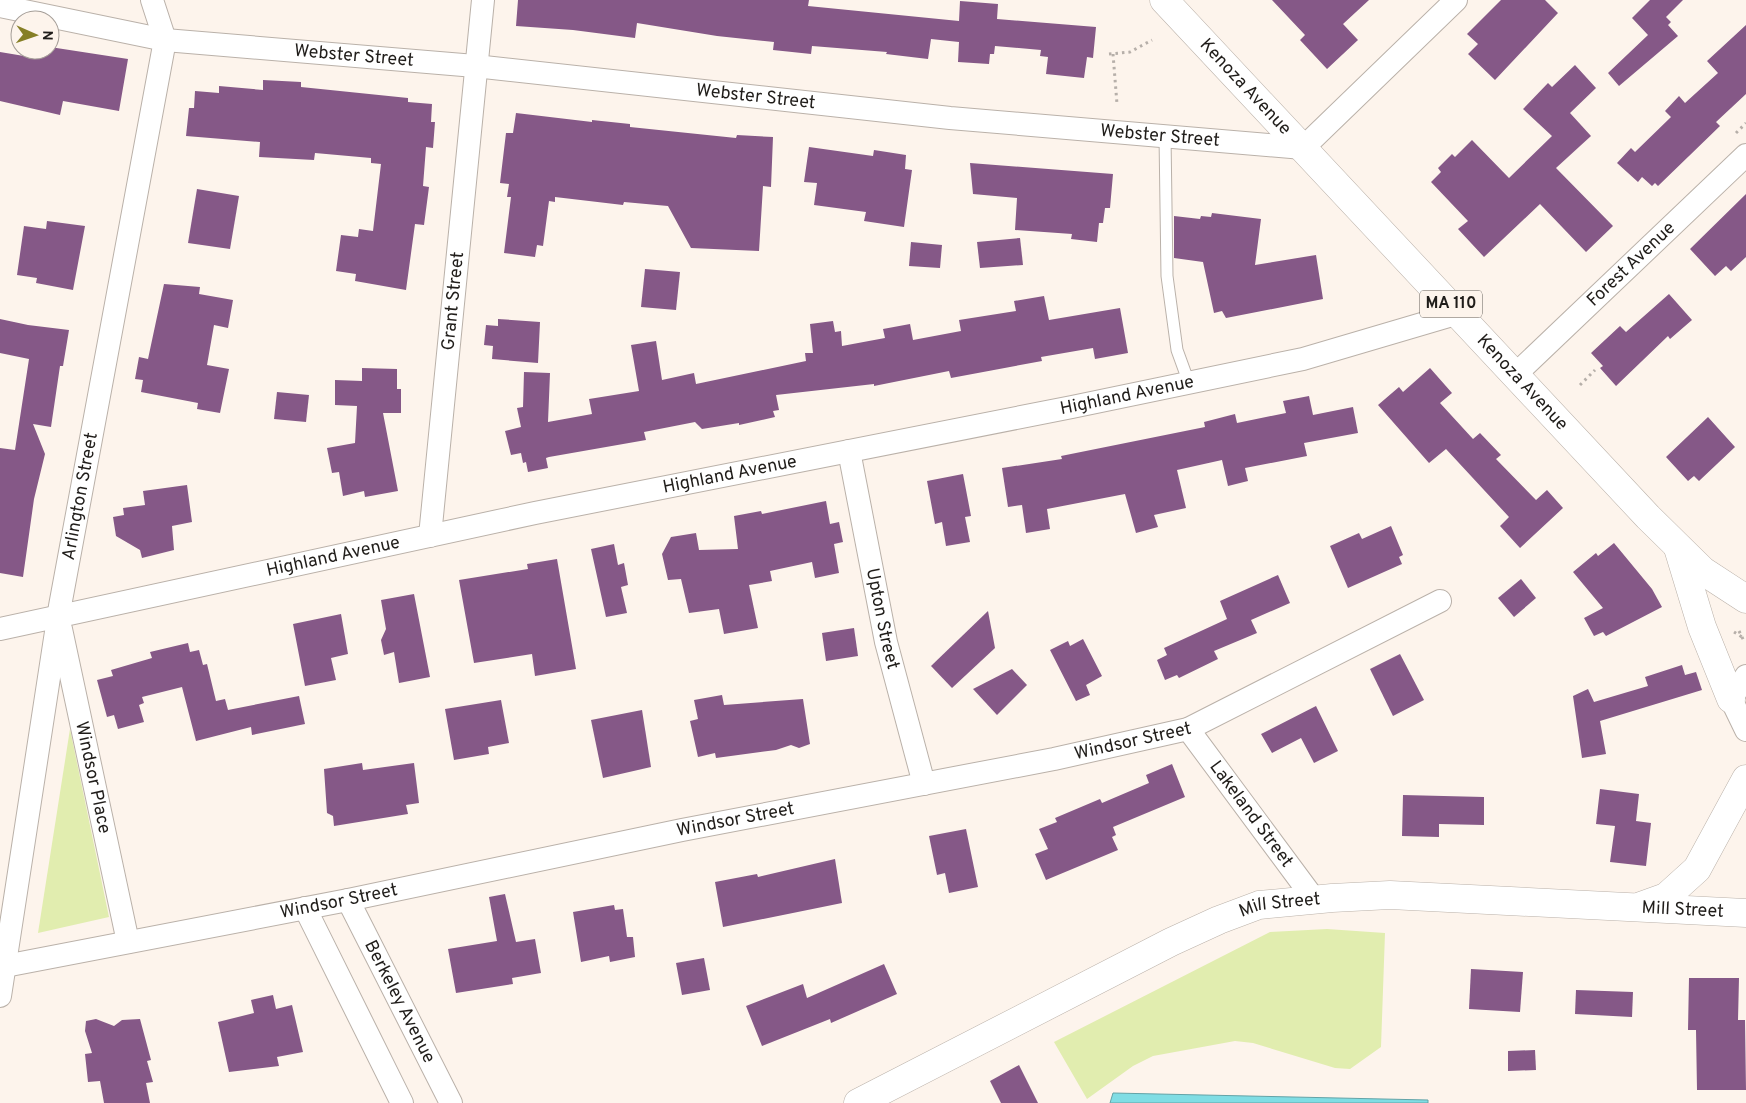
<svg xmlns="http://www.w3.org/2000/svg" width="1746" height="1103" font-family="Overpass,sans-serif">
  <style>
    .green { fill: #e1edaf }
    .water { fill: #80dde4; stroke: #63a3a7 }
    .building { fill: #855887 }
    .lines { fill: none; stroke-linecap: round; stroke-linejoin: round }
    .lane-casing { stroke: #bab1a9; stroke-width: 13 }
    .street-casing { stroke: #bab1a9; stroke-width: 24 }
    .secondary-casing { stroke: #bab1a9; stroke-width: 29 }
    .primary-casing { stroke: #bab1a9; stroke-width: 29 }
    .path { stroke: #b6afa9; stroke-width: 3; stroke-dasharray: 2.5 4; stroke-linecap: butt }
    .lane { stroke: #fff; stroke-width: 11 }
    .street { stroke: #fff; stroke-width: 22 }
    .secondary { stroke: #fff; stroke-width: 28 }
    .primary { stroke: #fff; stroke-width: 28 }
    .labels { text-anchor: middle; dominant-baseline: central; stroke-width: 5; stroke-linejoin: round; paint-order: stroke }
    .shield { fill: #fdf4ec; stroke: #625e59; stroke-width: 1 }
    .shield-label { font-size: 16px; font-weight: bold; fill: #201d1a }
    .street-label { font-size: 18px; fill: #201d1a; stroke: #fdf4ec }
  </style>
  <rect width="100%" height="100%" fill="#fdf4ec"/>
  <g class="green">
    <path d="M 70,729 L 109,917 L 38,933 Z"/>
    <path d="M 1327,929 L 1385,933 L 1381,1047 L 1350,1069 L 1335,1068 L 1253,1043 L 1235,1041 L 1153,1056 L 1133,1066 L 1087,1099 L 1054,1042 L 1270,932 Z"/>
  </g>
  <path class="water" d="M 1113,1093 L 1428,1100 L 1428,1103 L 1110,1103 Z"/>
  <g class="building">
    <path d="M 518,0 L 809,0 L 808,6 L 959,21 L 960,1 L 998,4 L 997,19 L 1096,27 L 1093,58 L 1087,57 L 1084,78 L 1046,74 L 1048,57 L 1040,56 L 1041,50 L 995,46 L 994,54 L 990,54 L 989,64 L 958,62 L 959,42 L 931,39 L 928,59 L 886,54 L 887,52 L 812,46 L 811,54 L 773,50 L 774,42 L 717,36 L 637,23 L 635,38 L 573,30 L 516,26 Z"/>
    <path d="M 1272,0 L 1369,0 L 1343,24 L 1358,40 L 1327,69 L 1300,40 L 1305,35 Z"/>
    <path d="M 1501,0 L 1545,0 L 1558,13 L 1495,80 L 1468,54 L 1478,44 L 1467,34 Z"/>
    <path d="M 1650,0 L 1683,0 L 1666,17 L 1671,22 L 1668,25 L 1678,36 L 1619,86 L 1608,73 L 1648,35 L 1632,18 Z"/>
    <path d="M 1746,25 L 1746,94 L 1716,122 L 1720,126 L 1658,186 L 1655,183 L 1652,186 L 1642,177 L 1638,182 L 1617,163 L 1631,148 L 1635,152 L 1671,117 L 1665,111 L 1679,96 L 1685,103 L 1718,73 L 1707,61 Z"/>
    <path d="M 50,47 L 128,59 L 119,111 L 63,101 L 60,115 L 0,101 L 0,52 L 30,57 L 32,50 L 50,50 Z"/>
    <path d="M 1575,65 L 1596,88 L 1570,113 L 1591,136 L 1556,168 L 1613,226 L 1586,252 L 1540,204 L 1484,257 L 1458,229 L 1468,221 L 1431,182 L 1441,172 L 1438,168 L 1452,154 L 1455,157 L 1472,140 L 1509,178 L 1552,136 L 1523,109 L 1548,83 L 1552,87 Z"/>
    <path d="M 263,80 L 301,82 L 301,87 L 408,98 L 408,102 L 432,104 L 431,122 L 435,122 L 433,148 L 426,147 L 423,186 L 429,187 L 424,225 L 415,224 L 406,290 L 355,281 L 356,274 L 336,271 L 341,235 L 358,237 L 359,229 L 373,231 L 381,164 L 371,163 L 371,158 L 315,153 L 314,160 L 259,157 L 260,142 L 186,136 L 189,108 L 194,108 L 195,91 L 219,93 L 219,86 L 263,90 Z"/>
    <path d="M 516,113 L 592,122 L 592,120 L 630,124 L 630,127 L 736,138 L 737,135 L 773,137 L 771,187 L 763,186 L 759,251 L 691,248 L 668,206 L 624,202 L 623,205 L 555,197 L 555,202 L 549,201 L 543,246 L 537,245 L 535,257 L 504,253 L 511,197 L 507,197 L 509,184 L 500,183 L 506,133 L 513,133 Z"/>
    <path d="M 809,147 L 873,156 L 874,150 L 906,155 L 905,169 L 912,170 L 904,227 L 864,221 L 866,212 L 814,205 L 817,183 L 804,182 Z"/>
    <path d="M 970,163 L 1113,174 L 1110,208 L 1105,208 L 1103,223 L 1099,223 L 1097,242 L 1071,239 L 1072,234 L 1015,230 L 1017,198 L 973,194 Z"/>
    <path d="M 197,189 L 239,196 L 230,249 L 188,243 Z"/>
    <path d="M 1746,194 L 1746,257 L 1731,271 L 1726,266 L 1715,276 L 1690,249 Z"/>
    <path d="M 1212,213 L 1261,219 L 1255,265 L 1316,255 L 1323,299 L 1226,318 L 1222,311 L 1214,313 L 1203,262 L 1174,258 L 1174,216 L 1200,219 L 1201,216 L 1211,217 Z"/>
    <path d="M 47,221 L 85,226 L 73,290 L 36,283 L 37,278 L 17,275 L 24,226 L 46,229 Z"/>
    <path d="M 1020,238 L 1023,265 L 980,268 L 977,242 Z"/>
    <path d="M 911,242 L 942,245 L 940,268 L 909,266 Z"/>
    <path d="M 645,269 L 680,272 L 676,310 L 641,307 Z"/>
    <path d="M 164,284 L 200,287 L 199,294 L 233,300 L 228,328 L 214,325 L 207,365 L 229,369 L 220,413 L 197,409 L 198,403 L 141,392 L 143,380 L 135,379 L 139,357 L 148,359 Z"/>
    <path d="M 1669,294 L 1692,320 L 1670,339 L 1668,336 L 1616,386 L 1600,368 L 1603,366 L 1591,353 L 1620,326 L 1626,332 Z"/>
    <path d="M 1044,296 L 1049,320 L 1120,308 L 1128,353 L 1095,359 L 1093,348 L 1041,357 L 1042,361 L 951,378 L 949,371 L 874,386 L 874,384 L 776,395 L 779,410 L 773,411 L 775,417 L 739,425 L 739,423 L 702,429 L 695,422 L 644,432 L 646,440 L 549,457 L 546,458 L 548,468 L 528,472 L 526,462 L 523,463 L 521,453 L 511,455 L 505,431 L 521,427 L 517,408 L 523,407 L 524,372 L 550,373 L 548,422 L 592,414 L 589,399 L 639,391 L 631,345 L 656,341 L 662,380 L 694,373 L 696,384 L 806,361 L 805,353 L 813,353 L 810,324 L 833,321 L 835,332 L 841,331 L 842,346 L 885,338 L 883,329 L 910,324 L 913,340 L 961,331 L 959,320 L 1016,311 L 1014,301 Z"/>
    <path d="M 0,319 L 28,325 L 69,330 L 63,366 L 60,366 L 51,427 L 33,424 L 45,454 L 34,499 L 23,577 L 0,573 L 0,448 L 15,450 L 29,359 L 0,353 Z"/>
    <path d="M 498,319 L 540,322 L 538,363 L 492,359 L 493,346 L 484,345 L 486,325 L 498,326 Z"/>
    <path d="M 362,368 L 397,369 L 397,389 L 401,389 L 401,413 L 383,413 L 398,491 L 365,497 L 364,491 L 343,496 L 339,472 L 332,473 L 327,448 L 355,443 L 357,406 L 335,405 L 335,380 L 362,381 Z"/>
    <path d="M 1430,368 L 1452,393 L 1440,403 L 1473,439 L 1480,433 L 1501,455 L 1496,459 L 1536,500 L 1547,490 L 1563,508 L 1520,548 L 1500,526 L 1509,517 L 1446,449 L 1429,463 L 1378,405 L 1399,387 L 1403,392 Z"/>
    <path d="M 277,392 L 309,395 L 306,422 L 274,419 Z"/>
    <path d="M 1309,396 L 1313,415 L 1353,407 L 1358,433 L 1304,443 L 1307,456 L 1245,468 L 1248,481 L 1228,486 L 1222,460 L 1177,470 L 1186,508 L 1154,515 L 1158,527 L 1136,533 L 1125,494 L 1047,509 L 1050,529 L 1026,533 L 1022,505 L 1008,507 L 1002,468 L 1062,459 L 1061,456 L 1205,427 L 1204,422 L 1235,414 L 1237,423 L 1286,413 L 1283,401 Z"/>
    <path d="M 1708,417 L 1735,447 L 1699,481 L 1694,476 L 1688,481 L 1666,457 Z"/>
    <path d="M 963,474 L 971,516 L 965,517 L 970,542 L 946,546 L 942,522 L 935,524 L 927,481 Z"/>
    <path d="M 187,485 L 192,522 L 172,526 L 174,550 L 142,558 L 140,550 L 116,536 L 113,517 L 124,515 L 123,508 L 145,505 L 143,491 Z"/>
    <path d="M 826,501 L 830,524 L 839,522 L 843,542 L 834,544 L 839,573 L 815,578 L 812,562 L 770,571 L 772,581 L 749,585 L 758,628 L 724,634 L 719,609 L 689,613 L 681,579 L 668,580 L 662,554 L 671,537 L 696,533 L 699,550 L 738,549 L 734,516 L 761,511 L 762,514 Z"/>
    <path d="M 1391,526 L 1403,555 L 1399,557 L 1402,564 L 1348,588 L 1330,546 L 1359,533 L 1362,539 Z"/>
    <path d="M 1614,543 L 1652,589 L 1662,607 L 1606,636 L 1603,632 L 1594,636 L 1584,618 L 1603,608 L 1573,572 L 1596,553 L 1598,556 Z"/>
    <path d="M 614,544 L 618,565 L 624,563 L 628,585 L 621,587 L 627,613 L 606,617 L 591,549 Z"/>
    <path d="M 557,559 L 576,669 L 535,676 L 532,654 L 474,663 L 459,580 L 528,569 L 527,564 Z"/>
    <path d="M 1278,575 L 1290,603 L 1251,620 L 1257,633 L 1214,651 L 1218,659 L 1179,678 L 1177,675 L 1165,680 L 1157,660 L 1167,655 L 1164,648 L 1227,619 L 1220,601 Z"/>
    <path d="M 1521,579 L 1536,598 L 1514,617 L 1498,598 Z"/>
    <path d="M 414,594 L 430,677 L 399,683 L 394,652 L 384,655 L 381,640 L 386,629 L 381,600 Z"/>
    <path d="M 988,611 L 995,648 L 952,688 L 931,666 Z"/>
    <path d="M 341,614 L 348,654 L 331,658 L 336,680 L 305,686 L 293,624 Z"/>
    <path d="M 854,628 L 858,656 L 826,661 L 822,633 Z"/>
    <path d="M 1083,639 L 1102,676 L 1086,685 L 1090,695 L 1076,701 L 1050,650 L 1068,641 L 1070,646 Z"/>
    <path d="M 188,643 L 190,652 L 199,650 L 203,665 L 207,664 L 216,701 L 225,699 L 228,710 L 299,696 L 305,724 L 252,735 L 251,727 L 196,741 L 182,687 L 142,697 L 144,703 L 139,705 L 144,722 L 118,729 L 114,715 L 107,717 L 97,680 L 113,676 L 111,670 L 152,658 L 150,652 Z"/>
    <path d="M 1400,654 L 1424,700 L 1393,716 L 1370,669 Z"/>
    <path d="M 1682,665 L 1685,675 L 1696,672 L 1702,690 L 1600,721 L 1606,754 L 1582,758 L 1573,696 L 1588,689 L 1594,702 L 1648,686 L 1645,677 Z"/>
    <path d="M 1012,669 L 1027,685 L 997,715 L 973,689 Z"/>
    <path d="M 722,695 L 724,705 L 803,699 L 810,744 L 799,748 L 791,745 L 776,750 L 716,758 L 715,753 L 698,757 L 690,721 L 698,719 L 694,700 Z"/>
    <path d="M 501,700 L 509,743 L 488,747 L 489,754 L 454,760 L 445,709 Z"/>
    <path d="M 1316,706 L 1338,751 L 1314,763 L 1301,738 L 1272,753 L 1261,734 Z"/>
    <path d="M 642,710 L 651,767 L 603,778 L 591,720 Z"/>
    <path d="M 362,763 L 363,770 L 414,763 L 419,803 L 406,805 L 408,814 L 334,826 L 333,816 L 327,813 L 324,769 Z"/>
    <path d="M 1172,764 L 1185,797 L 1113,827 L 1116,835 L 1112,837 L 1118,850 L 1046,880 L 1035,854 L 1048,849 L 1039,829 L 1057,822 L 1055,818 L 1100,799 L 1102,803 L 1149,783 L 1146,775 Z"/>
    <path d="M 1600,789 L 1639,794 L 1636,821 L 1651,823 L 1646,866 L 1610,862 L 1615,826 L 1596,824 Z"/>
    <path d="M 1403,795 L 1484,797 L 1484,825 L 1439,824 L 1439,837 L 1402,836 Z"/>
    <path d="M 966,829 L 978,887 L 949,893 L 945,873 L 937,875 L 929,836 Z"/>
    <path d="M 835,859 L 842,903 L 723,927 L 715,882 L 757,874 L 758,877 Z"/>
    <path d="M 505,894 L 516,942 L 535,939 L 541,973 L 512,978 L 513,984 L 456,993 L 448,949 L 497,941 L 489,897 Z"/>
    <path d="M 614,905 L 615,910 L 623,909 L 627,937 L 633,937 L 635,957 L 610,962 L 609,956 L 581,962 L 573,912 Z"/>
    <path d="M 704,958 L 710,990 L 682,995 L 676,963 Z"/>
    <path d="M 884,964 L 897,994 L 831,1023 L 830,1019 L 762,1046 L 746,1006 L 803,984 L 807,998 Z"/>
    <path d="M 1471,969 L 1523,972 L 1520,1012 L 1469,1009 Z"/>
    <path d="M 1689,978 L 1739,978 L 1738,1020 L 1745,1020 L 1746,1090 L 1697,1090 L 1696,1030 L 1688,1030 Z"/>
    <path d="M 1576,990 L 1633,992 L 1632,1017 L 1575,1014 Z"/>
    <path d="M 273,995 L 276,1009 L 292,1005 L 303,1052 L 277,1057 L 279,1066 L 229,1072 L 218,1022 L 254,1013 L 251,1000 Z"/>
    <path d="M 96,1019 L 114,1026 L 122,1020 L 140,1019 L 151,1060 L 147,1061 L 153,1082 L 146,1083 L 150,1103 L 104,1103 L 100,1081 L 88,1082 L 85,1054 L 92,1053 L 85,1031 L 86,1021 Z"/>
    <path d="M 1535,1050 L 1536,1070 L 1508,1071 L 1508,1051 Z"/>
    <path d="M 1019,1065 L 1038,1103 L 1001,1103 L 990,1081 Z"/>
  </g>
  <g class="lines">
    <defs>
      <path id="lane" d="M 1165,136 L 1167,276 L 1177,350 L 1189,383"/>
      <g id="street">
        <path id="s1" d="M 0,6 L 165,40 L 475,66 L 950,118 L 1303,148 L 1456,0"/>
        <path id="s2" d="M 1516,374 L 1746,155"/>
        <path id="s3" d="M 849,451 L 886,642 L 924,784"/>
        <path id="s4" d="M 430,536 L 483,0"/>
        <path id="s5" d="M 0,629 L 535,513 L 1072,407 L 1303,359 L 1459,313"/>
        <path id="s6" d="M 61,629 L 128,942"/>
        <path d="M 1746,676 L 1731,699 L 1746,730"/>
        <path id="s7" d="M 1188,729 L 1314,899"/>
        <path id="s8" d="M 348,900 L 451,1103"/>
        <path d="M 305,908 L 402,1103"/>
        <path id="s9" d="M 5,966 L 348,900 L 682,830 L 1054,759 L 1188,729 L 1440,601"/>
        <path id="s10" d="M 0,996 L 60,606 L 165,40 L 152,0"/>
      </g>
      <g id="secondary">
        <path d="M 1641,906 L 1666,897 L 1697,869 L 1746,779"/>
        <path id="s11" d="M 858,1103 L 1171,942 L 1219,920 L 1259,905 L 1332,898 L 1390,895 L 1746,913"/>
      </g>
      <g id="primary">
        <path id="s12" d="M 1164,0 L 1648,517 L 1703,571 L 1746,599"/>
        <path d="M 1678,548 L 1702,627 L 1731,699"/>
      </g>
    </defs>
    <use href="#lane" class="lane-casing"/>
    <use href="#street" class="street-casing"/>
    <use href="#secondary" class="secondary-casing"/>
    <use href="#primary" class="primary-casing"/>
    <g class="path">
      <path d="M 1109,54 L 1130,52 L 1152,40"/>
      <path d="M 1113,54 L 1117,104"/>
      <path d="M 1736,133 L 1746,123"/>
      <path d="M 1580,385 L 1595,370"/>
      <path d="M 1739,631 L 1744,641"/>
      <path d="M 1734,632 L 1742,637"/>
    </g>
    <use href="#lane" class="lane"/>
    <use href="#street" class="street"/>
    <use href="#secondary" class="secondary"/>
    <use href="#primary" class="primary"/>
  </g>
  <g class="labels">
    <rect class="shield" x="1420" y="290.5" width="62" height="27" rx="4"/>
    <g class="shield-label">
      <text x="1451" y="304">MA 110</text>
    </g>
    <g class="street-label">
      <text stroke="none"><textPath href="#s1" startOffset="358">Webster Street</textPath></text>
      <text stroke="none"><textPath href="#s12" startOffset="119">Kenoza Avenue</textPath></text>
      <text stroke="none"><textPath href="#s1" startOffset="762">Webster Street</textPath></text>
      <text stroke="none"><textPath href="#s1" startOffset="1168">Webster Street</textPath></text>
      <text stroke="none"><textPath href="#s2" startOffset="159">Forest Avenue</textPath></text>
      <text stroke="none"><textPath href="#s4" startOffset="236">Grant Street</textPath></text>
      <text stroke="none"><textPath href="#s12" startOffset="524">Kenoza Avenue</textPath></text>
      <text stroke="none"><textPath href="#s5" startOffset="1151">Highland Avenue</textPath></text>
      <text stroke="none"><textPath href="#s5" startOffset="746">Highland Avenue</textPath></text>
      <text stroke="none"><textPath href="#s10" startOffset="506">Arlington Street</textPath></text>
      <text stroke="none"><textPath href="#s5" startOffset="341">Highland Avenue</textPath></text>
      <text stroke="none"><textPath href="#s3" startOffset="171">Upton Street</textPath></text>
      <text stroke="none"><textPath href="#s9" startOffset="1150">Windsor Street</textPath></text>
      <text stroke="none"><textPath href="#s6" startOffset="152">Windsor Place</textPath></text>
      <text stroke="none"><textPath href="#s7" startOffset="106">Lakeland Street</textPath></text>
      <text stroke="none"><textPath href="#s9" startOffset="745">Windsor Street</textPath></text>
      <text stroke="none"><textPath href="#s9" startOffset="340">Windsor Street</textPath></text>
      <text stroke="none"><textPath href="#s11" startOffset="468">Mill Street</textPath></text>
      <text stroke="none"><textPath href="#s11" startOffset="872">Mill Street</textPath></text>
      <text stroke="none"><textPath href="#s8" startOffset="114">Berkeley Avenue</textPath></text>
    </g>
  </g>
  <g transform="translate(35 35) rotate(92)"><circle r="24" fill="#fdf4ec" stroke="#a59e98"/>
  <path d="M0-4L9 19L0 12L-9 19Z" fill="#867f26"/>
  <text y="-8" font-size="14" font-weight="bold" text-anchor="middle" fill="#201d1a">N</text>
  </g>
</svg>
